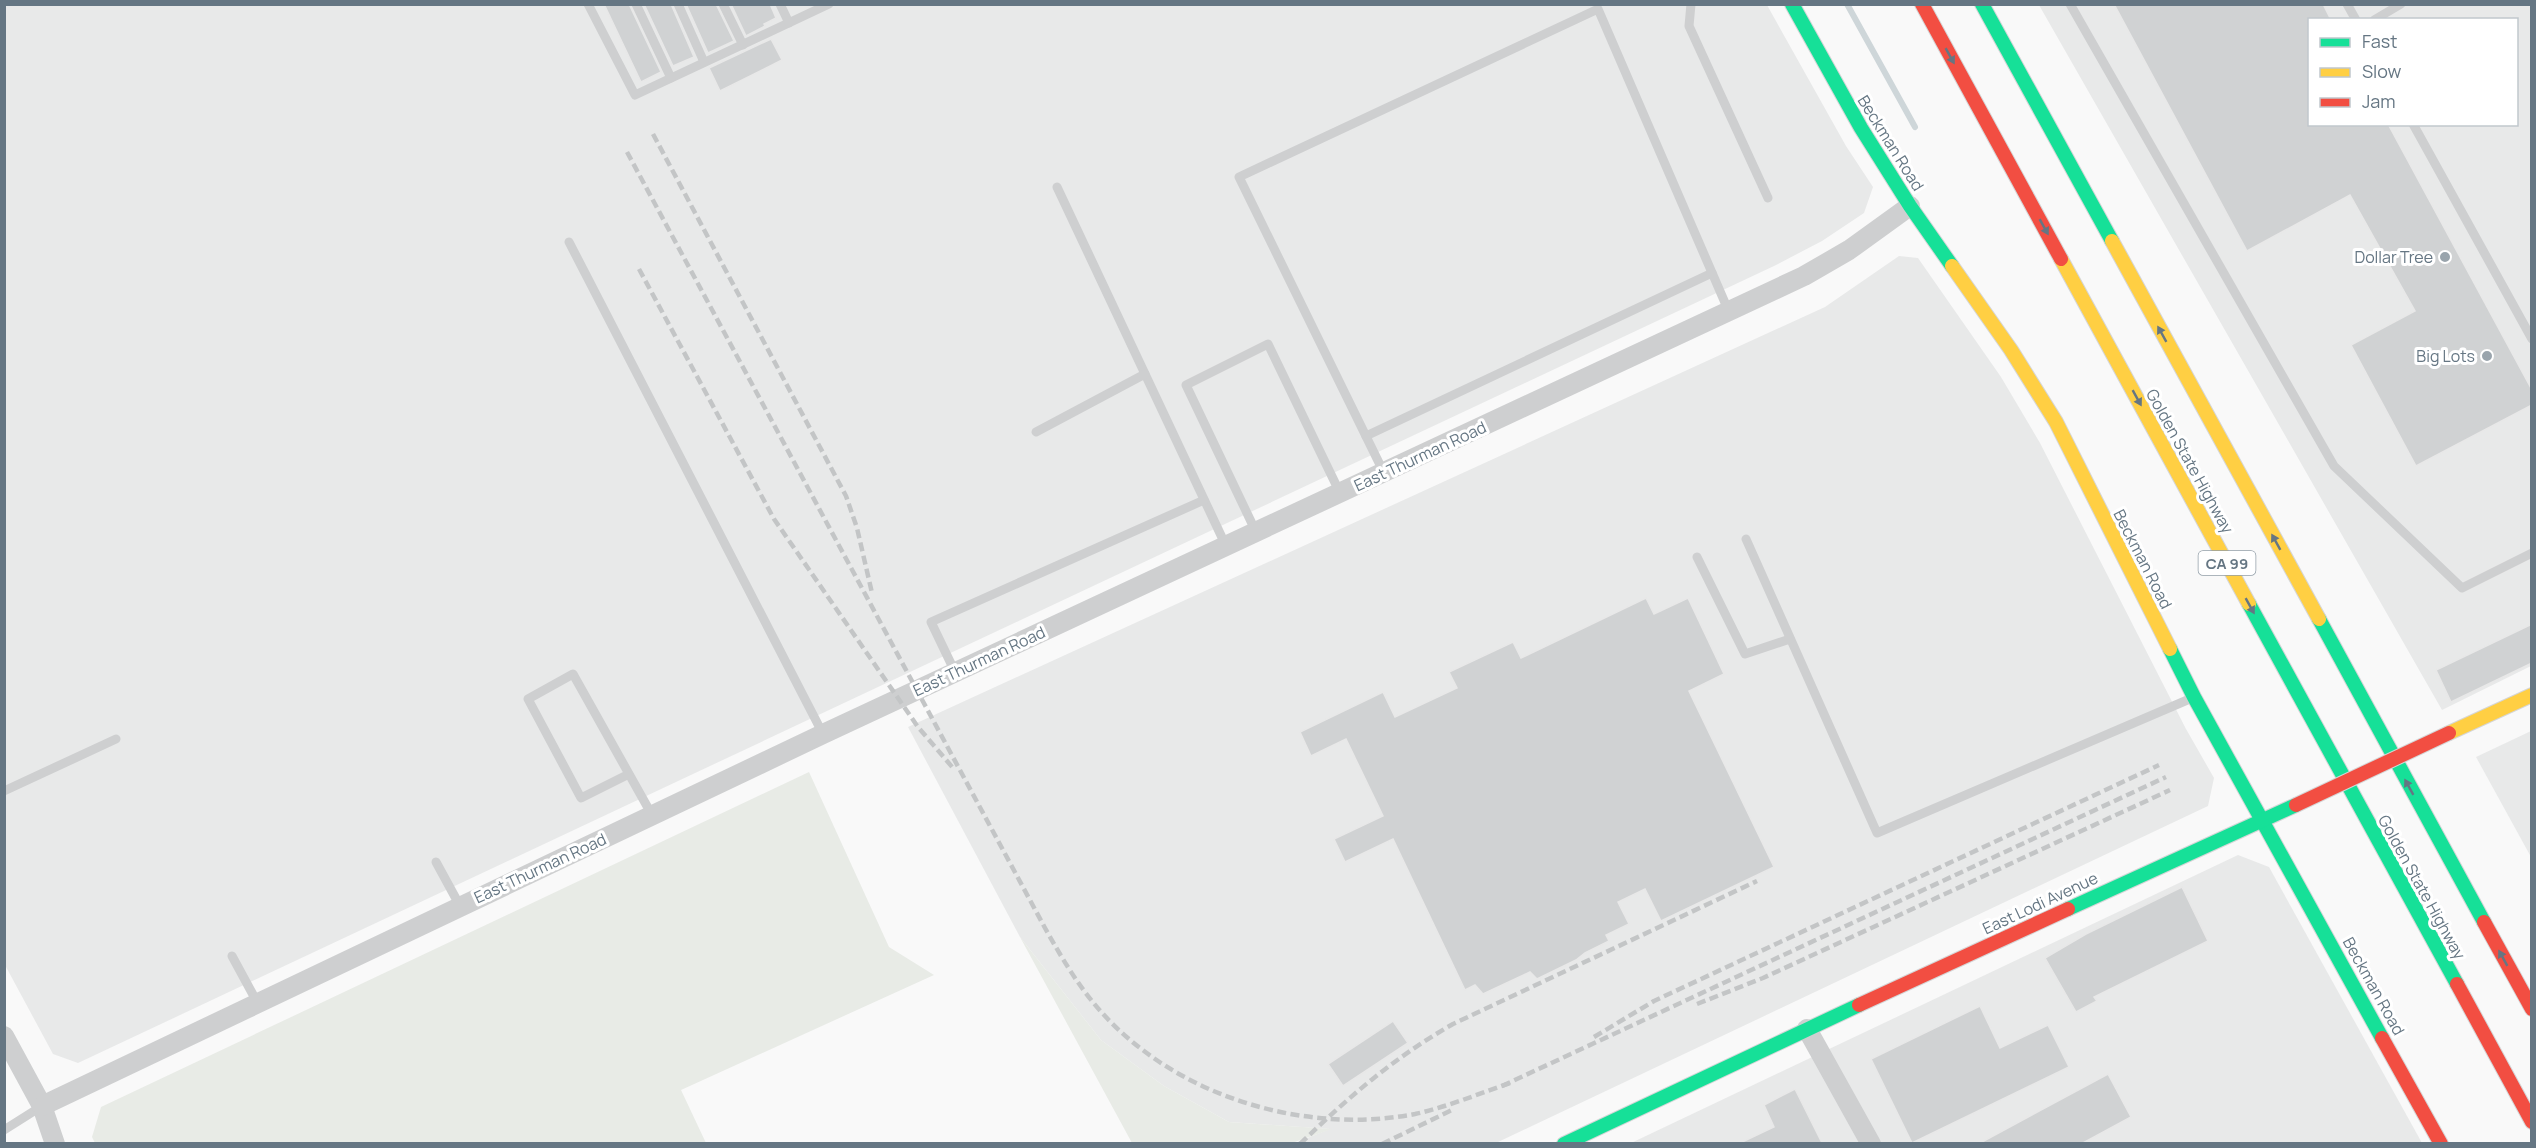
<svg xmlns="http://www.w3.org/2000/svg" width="2536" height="1148" font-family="Manrope,sans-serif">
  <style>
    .built { fill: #e8e9e9; fill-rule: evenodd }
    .green { fill: #e8ebe6 }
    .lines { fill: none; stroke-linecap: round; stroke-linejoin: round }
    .stream { stroke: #ced6d9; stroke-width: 6 }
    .building { fill: #d0d2d3; stroke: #e8e8e8; stroke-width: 1.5 }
    .fast-casing { stroke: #d5d6d7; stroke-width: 16 }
    .slow-casing { stroke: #d5d6d7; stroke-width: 16 }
    .jam-casing { stroke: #d5d6d7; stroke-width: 16 }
    .lane { stroke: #cecfd0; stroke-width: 9 }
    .street { stroke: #cecfd0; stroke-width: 20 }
    .fast { stroke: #16e098; stroke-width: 14 }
    .slow { stroke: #ffcf43; stroke-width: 14 }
    .jam { stroke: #f24e42; stroke-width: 14 }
    .rail { stroke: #c3c5c6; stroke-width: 4.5; stroke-dasharray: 9 4.5; stroke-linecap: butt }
    .jam-bridge-casing { stroke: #d5d6d7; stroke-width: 16; stroke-linecap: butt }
    .jam-bridge { stroke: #f24e42; stroke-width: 14 }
    .oneway { fill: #657683 }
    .poi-dot { fill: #99a4ac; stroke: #fff; stroke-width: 2 }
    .labels { text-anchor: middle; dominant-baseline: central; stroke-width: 6; stroke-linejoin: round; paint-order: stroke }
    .shield { fill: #fff; stroke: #939fa8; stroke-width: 1.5 }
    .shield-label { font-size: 15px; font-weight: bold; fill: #657683 }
    .street-label { font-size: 16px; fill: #657683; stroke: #fff }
    .poi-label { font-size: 16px; fill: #657683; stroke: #fff; text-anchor: end }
  </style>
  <rect width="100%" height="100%" fill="#f9f9f9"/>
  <g class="built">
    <path d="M 4,5 L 1767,5 L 1846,146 L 1873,187 L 1864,213 L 1822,241 L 1774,266 L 78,1063 L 53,1054 L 5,965 Z"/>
    <path d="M 2039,5 L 2531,5 L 2531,666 L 2442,710 ZM 2310,20 L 2516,20 L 2516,124 L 2310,124 Z"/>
    <path d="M 1899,256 L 1918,258 L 2001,377 L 2040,443 L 2186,729 L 2214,778 L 2208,806 L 1496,1143 L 1292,1144 L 1330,1129 L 1229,1122 L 1164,1086 L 1101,1040 L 1020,937 L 908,727 L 1825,307 Z"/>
    <path d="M 2531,731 L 2531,857 L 2476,757 Z"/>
    <path d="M 2238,855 L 2269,867 L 2422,1143 L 1629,1144 Z"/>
  </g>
  <g class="green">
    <path d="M 809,772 L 889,947 L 934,975 L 681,1090 L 706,1143 L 95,1143 L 92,1137 L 101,1107 Z"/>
    <path d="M 1020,937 L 1101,1040 L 1164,1086 L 1229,1122 L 1332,1129 L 1292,1143 L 1132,1143 Z"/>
  </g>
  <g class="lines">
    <path class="stream" d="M 1847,4 L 1915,127"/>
  </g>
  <g class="building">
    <path d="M 604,4 L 629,4 L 661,72 L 641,82 Z"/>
    <path d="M 644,4 L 671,4 L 694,57 L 673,66 Z"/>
    <path d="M 686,4 L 716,4 L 734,41 L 708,53 Z"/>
    <path d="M 731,4 L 770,4 L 776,18 L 764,24 L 765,26 L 746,36 Z"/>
    <path d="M 2114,4 L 2323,4 L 2331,20 L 2310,20 L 2310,124 L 2388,124 L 2532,390 L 2532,405 L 2416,466 L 2351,345 L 2415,311 L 2350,195 L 2247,251 Z"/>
    <path d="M 771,39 L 782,60 L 720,91 L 709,68 Z"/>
    <path d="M 1646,598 L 1654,614 L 1688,598 L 1724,674 L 1689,691 L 1774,867 L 1661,921 L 1645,889 L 1618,902 L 1629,924 L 1606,935 L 1609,941 L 1585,953 L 1576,960 L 1537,979 L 1530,972 L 1483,994 L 1475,985 L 1465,990 L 1393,839 L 1345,862 L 1334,839 L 1383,816 L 1346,739 L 1311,756 L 1300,732 L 1383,692 L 1395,717 L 1457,688 L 1449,672 L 1513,642 L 1521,658 Z"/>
    <path d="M 2532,624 L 2532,663 L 2451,702 L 2436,670 Z"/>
    <path d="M 2182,887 L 2208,941 L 2094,997 L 2097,1001 L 2076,1012 L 2045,958 L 2086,934 Z"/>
    <path d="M 1980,1006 L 2000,1048 L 2048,1025 L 2069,1067 L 1912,1143 L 1871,1059 Z"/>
    <path d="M 1393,1021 L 1408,1043 L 1343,1086 L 1328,1064 Z"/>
    <path d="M 2108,1074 L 2131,1117 L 2083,1143 L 1980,1143 Z"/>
    <path d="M 1795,1089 L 1822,1143 L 1740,1143 L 1774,1127 L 1764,1105 Z"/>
  </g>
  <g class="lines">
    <defs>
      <g id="fast">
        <path d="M 1792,4 L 1861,128 L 1910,206 L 1952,266"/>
        <path d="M 1982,4 L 2112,241"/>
        <path d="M 2249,604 L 2457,984"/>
        <path d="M 2319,619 L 2484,922"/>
        <path d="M 2170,649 L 2194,697 L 2382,1038"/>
        <path d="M 2068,909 L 2296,805"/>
        <path d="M 1564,1144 L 1859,1005"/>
      </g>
      <g id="slow">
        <path d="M 2112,241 L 2319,619"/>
        <path d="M 2061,259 L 2249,604"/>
        <path d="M 1952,266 L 2011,350 L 2056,422 L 2170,649"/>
        <path d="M 2449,733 L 2532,695"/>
      </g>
      <g id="jam">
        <path d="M 1922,4 L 2061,259"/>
        <path d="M 2484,922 L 2532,1009"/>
        <path d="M 2457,984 L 2532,1122"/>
        <path d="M 1859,1005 L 2068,909"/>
        <path d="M 2382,1038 L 2441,1144"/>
      </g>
    </defs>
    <use href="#fast" class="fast-casing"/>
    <use href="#slow" class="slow-casing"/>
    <use href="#jam" class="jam-casing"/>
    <g class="lane">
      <path d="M 588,4 L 635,95 L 829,4"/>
      <path d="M 636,4 L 671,78"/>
      <path d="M 678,4 L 704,62"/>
      <path d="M 723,4 L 743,45"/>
      <path d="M 780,4 L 789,23"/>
      <path d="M 1691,4 L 1689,26 L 1768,198"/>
      <path d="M 2070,4 L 2334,466 L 2462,588 L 2532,553"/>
      <path d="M 2347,4 L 2356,20"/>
      <path d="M 2374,20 L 2401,4"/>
      <path d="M 2413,124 L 2532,339"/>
      <path d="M 1057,187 L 1226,546"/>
      <path d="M 569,242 L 823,734"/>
      <path d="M 1036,432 L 1145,374"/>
      <path d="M 1366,436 L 1712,273"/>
      <path d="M 1384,473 L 1239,177 L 1598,9 L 1729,312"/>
      <path d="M 1256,532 L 1186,385 L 1268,344 L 1340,493"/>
      <path d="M 1746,539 L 1877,833 L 2192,698"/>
      <path d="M 1697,557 L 1745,654 L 1790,639"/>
      <path d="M 955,672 L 931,622 L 1204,500"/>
      <path d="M 629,774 L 581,798 L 528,699 L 573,674 L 652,815"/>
      <path d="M 4,791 L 116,739"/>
      <path d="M 436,862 L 460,906"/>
      <path d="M 232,956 L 257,1002"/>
      <path d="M 4,1130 L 42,1106"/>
    </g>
    <g class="street">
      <path d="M 1807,1029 L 1871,1144"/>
      <path d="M 4,1036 L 42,1106 L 55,1144"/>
      <path d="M 42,1106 L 823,734 L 1804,276 L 1849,250 L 1910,206"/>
    </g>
    <use href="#fast" class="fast"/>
    <use href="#slow" class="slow"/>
    <use href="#jam" class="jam"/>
    <g class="rail">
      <path d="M 653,134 L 846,496 L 857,528 L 872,593"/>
      <path d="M 627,152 L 1045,928 C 1059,953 1074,979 1092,1001 C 1166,1093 1299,1136 1415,1114 C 1447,1107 1478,1094 1510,1083"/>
      <path d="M 639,269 L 774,519 L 918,727 L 953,768"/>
      <path d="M 1697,1004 L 1763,978 L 2170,790"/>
      <path d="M 1594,1037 L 1654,1001 L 2159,765"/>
      <path d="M 1502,1086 L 2166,777"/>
      <path d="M 1300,1144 C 1350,1096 1392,1059 1453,1024 L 1757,881"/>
      <path d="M 1382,1144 L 1454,1109"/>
    </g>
    <defs>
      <path id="jam-bridge" d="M 2296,805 L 2449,733"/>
    </defs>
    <use href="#jam-bridge" class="jam-bridge-casing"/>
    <use href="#jam-bridge" class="jam-bridge"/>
  </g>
  <defs><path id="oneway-solid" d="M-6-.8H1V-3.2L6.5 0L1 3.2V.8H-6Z" transform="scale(1.5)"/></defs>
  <g class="oneway">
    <use href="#oneway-solid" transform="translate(1950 56) rotate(61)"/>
    <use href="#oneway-solid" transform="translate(2044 227) rotate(61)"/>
    <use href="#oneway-solid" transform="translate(2162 334) rotate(-119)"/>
    <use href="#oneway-solid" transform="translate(2137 398) rotate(61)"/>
    <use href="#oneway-solid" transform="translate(2276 542) rotate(-119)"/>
    <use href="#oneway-solid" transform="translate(2250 606) rotate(61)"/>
    <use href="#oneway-solid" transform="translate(2409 787) rotate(-119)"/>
    <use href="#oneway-solid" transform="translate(2503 958) rotate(-119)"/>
  </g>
  <g class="poi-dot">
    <circle cx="2445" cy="257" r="6"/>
    <circle cx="2487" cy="356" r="6"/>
  </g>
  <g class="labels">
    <rect class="shield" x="2198.5" y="551" width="57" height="24" rx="4.5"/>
    <g class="shield-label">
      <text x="2227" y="563">CA 99</text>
    </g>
    <g class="street-label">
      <text transform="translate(1891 143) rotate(58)">Beckman Road</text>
      <text transform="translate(1420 456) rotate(-25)">East Thurman Road</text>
      <text transform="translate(2190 461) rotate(61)">Golden State Highway</text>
      <text transform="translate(2143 559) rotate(63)">Beckman Road</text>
      <text transform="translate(979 661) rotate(-25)">East Thurman Road</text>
      <text transform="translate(540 868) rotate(-25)">East Thurman Road</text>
      <text transform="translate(2422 887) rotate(61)">Golden State Highway</text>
      <text transform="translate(2040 903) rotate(-25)">East Lodi Avenue</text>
      <text transform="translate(2374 986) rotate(61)">Beckman Road</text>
    </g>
    <g class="poi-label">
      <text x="2433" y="257">Dollar Tree</text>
      <text x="2475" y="356">Big Lots</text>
    </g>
  </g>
  <rect width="2536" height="1148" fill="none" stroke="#657683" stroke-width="12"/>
  <rect x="2308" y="18" width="210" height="108" fill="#ffffff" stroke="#c1c8cd" stroke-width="1.5"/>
  <rect x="2320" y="38" width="30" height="9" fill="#16e098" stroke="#c1c8cd" stroke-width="1.5"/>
  <text x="2362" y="48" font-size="18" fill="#657683">Fast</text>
  <rect x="2320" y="68" width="30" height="9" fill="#ffcf43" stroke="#c1c8cd" stroke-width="1.5"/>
  <text x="2362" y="78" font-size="18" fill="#657683">Slow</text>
  <rect x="2320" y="98" width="30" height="9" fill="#f24e42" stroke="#c1c8cd" stroke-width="1.5"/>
  <text x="2362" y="108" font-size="18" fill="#657683">Jam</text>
</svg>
